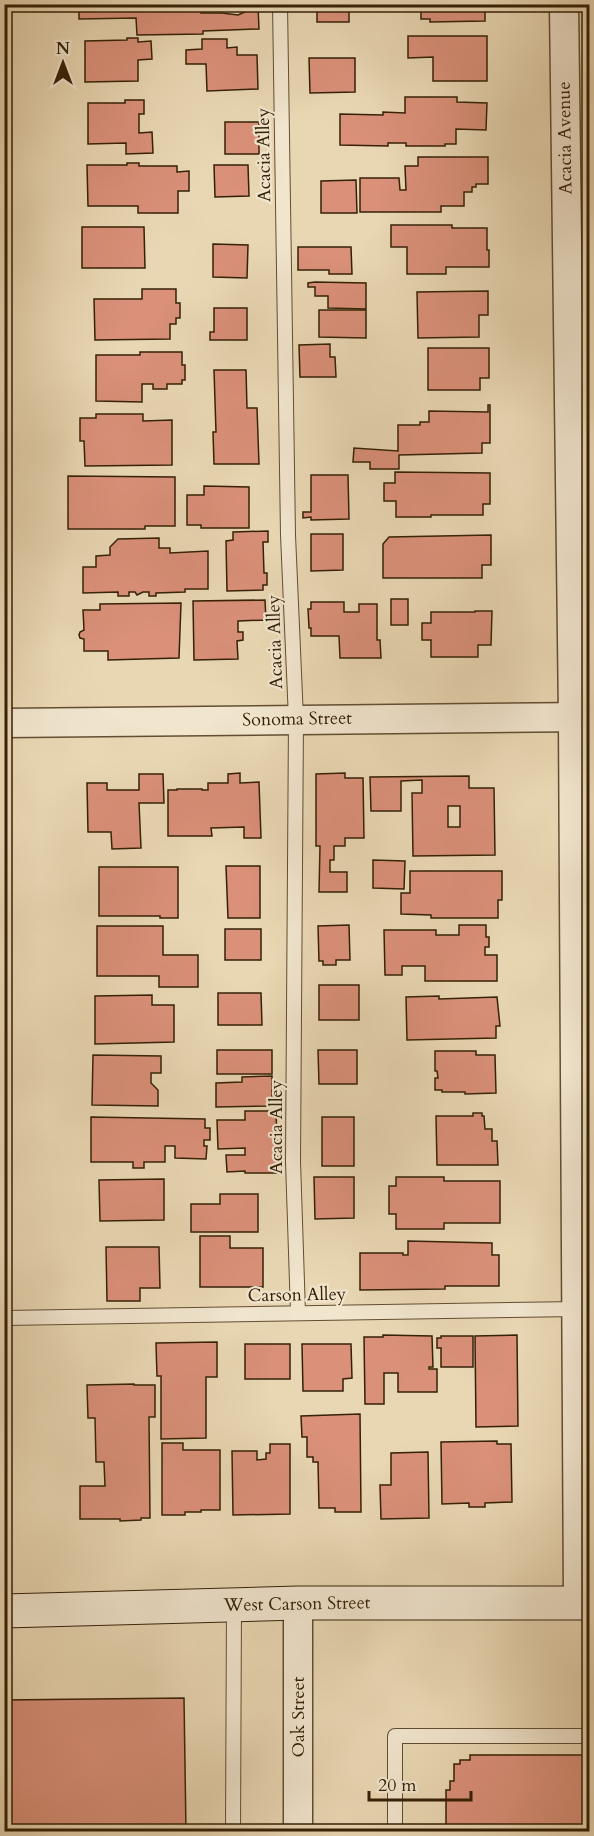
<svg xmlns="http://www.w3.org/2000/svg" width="594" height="1836" font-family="Cardo,serif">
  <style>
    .building { fill: #da9079; stroke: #352107; stroke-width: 1.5; fill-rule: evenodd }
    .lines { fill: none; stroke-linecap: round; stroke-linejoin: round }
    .service-casing { stroke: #624e32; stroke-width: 16 }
    .minor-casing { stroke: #624e32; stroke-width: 31 }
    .secondary-casing { stroke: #352107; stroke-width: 35 }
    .service { stroke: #f1e5ce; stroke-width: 14 }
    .minor { stroke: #f1e5ce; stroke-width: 28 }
    .secondary { stroke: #f1e5ce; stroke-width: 33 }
    .labels { text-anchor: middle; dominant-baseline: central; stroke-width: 4.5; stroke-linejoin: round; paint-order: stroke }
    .street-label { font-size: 18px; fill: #352107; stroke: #f1e5ce }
  </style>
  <rect width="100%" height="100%" fill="#e9d7b3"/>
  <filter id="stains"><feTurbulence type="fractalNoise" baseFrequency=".00333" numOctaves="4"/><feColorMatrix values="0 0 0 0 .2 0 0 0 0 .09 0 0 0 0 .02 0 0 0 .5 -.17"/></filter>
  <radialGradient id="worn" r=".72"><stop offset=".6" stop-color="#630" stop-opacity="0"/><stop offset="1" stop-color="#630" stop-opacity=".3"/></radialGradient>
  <g class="building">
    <path d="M 79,4 L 201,4 L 201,13 L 222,13 L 238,15 L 258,6 L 259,29 L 203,31 L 203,34 L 137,35 L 136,18 L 79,19 Z"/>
    <rect x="317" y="4" width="32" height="18"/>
    <path d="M 421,4 L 485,4 L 485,21 L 430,22 L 430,19 L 421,19 Z"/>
    <path d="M 408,36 L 487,36 L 487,81 L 433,81 L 433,57 L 408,58 Z"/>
    <path d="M 127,38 L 138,38 L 138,42 L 151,41 L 152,59 L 138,60 L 138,81 L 85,82 L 85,41 L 127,40 Z"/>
    <path d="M 202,39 L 227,39 L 227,48 L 237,47 L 237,55 L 257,55 L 258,89 L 207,91 L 206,64 L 186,64 L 186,50 L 202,49 Z"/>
    <path d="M 309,58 L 355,58 L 355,92 L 310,93 Z"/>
    <path d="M 405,97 L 457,97 L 457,102 L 487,103 L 486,130 L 456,129 L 456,144 L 445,144 L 445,146 L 406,146 L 406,143 L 388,143 L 388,146 L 340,145 L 340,114 L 383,115 L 383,112 L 405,113 Z"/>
    <path d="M 125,100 L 144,100 L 144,114 L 139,114 L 139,133 L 152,132 L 153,153 L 126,154 L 126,143 L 88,144 L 88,103 L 125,103 Z"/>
    <rect x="225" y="122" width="34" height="32"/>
    <path d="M 418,157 L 488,157 L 488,184 L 476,184 L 476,187 L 472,187 L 472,192 L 464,192 L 464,206 L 441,206 L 441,212 L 360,212 L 360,178 L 399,178 L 400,190 L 406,190 L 405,166 L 418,166 Z"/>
    <path d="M 127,163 L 139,163 L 139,166 L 177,166 L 177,172 L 189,171 L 189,191 L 178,191 L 178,213 L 138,213 L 138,206 L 88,206 L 87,165 L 127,165 Z"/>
    <path d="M 214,165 L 248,165 L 249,196 L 215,197 Z"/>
    <path d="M 356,180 L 357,213 L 321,213 L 321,181 Z"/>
    <path d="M 391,225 L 452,225 L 452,228 L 487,228 L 487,250 L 489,250 L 489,267 L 446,267 L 446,274 L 407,274 L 407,247 L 391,247 Z"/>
    <path d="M 82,227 L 144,227 L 145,268 L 82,268 Z"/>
    <path d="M 213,244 L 248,245 L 247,278 L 213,277 Z"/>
    <path d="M 298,247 L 351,247 L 352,274 L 329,274 L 329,270 L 298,270 Z"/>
    <path d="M 315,282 L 366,283 L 366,309 L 328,308 L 328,296 L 315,296 L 315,287 L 308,287 L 308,283 Z"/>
    <path d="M 142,289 L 176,289 L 176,303 L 180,303 L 180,318 L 176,318 L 176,324 L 170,324 L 170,339 L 95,340 L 94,299 L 142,299 Z"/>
    <path d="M 488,291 L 488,315 L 479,315 L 479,337 L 418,338 L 417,292 Z"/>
    <path d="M 214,308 L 247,308 L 247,340 L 210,340 L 210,332 L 214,332 Z"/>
    <path d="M 319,310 L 366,310 L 366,338 L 319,337 Z"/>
    <path d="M 330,344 L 330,357 L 335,357 L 336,377 L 300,377 L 299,345 Z"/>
    <path d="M 428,348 L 489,348 L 489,378 L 480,378 L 480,390 L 428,390 Z"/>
    <path d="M 140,352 L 182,352 L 182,365 L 185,365 L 185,380 L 182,380 L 182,384 L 167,384 L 167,389 L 153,389 L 153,384 L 142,384 L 142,402 L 96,401 L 96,355 L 140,355 Z"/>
    <path d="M 214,370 L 246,370 L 247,408 L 257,408 L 259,464 L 214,464 L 213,432 L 216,432 Z"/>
    <path d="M 488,405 L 490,405 L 490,443 L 482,443 L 482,453 L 399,455 L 399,469 L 370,469 L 370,462 L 353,462 L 354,448 L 398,451 L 398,425 L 420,425 L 420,422 L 429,422 L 429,411 L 488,412 Z"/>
    <path d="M 96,414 L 143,414 L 143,421 L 172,420 L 172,465 L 85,466 L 84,441 L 80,441 L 80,418 L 96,418 Z"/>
    <path d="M 395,472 L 490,473 L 490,504 L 483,504 L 483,515 L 431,515 L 431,517 L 396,517 L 396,501 L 384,501 L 384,483 L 395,483 Z"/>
    <path d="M 311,475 L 348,475 L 349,519 L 311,520 L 311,517 L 303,518 L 303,512 L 311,512 Z"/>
    <path d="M 68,476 L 175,477 L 175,526 L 145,526 L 145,529 L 68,529 Z"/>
    <path d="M 204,486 L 249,487 L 249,528 L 201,528 L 201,525 L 187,525 L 187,495 L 204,495 Z"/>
    <path d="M 268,531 L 268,542 L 263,542 L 264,573 L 267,573 L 267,585 L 263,585 L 263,590 L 227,591 L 226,541 L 233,540 L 233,532 Z"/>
    <path d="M 311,534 L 343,534 L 343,570 L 311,571 Z"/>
    <path d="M 491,535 L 491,565 L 482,565 L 482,578 L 383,578 L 383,544 L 389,537 Z"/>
    <path d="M 159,538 L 159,548 L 170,548 L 170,553 L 208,551 L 208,589 L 185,589 L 185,592 L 156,593 L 156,596 L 149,596 L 149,592 L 143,592 L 137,595 L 135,592 L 129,592 L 129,596 L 118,596 L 118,592 L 83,593 L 83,567 L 96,567 L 96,556 L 110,555 L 110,547 L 118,539 Z"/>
    <rect x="391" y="599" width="17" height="26"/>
    <path d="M 265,600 L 266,620 L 238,621 L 238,632 L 243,632 L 243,640 L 237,641 L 238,659 L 194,660 L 193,601 Z"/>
    <path d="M 311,602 L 344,602 L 344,612 L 359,612 L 359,604 L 377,604 L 377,640 L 380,640 L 381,658 L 340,658 L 339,636 L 311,636 L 311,628 L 309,628 L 308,609 L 311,609 Z"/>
    <path d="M 181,603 L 179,658 L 108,660 L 108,651 L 84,651 L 84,639 L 80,638 L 79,635 L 80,632 L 84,630 L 83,610 L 100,610 L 100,604 Z"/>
    <path d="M 475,611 L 492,611 L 491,645 L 478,645 L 478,657 L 431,657 L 431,640 L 422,640 L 422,623 L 431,623 L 431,612 L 475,612 Z"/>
    <path d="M 240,773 L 240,783 L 259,782 L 261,838 L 244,838 L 244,827 L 211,828 L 212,836 L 168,836 L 168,790 L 177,790 L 177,789 L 202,789 L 202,790 L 208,790 L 208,783 L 228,783 L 228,774 Z"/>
    <path d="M 345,773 L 345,778 L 363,778 L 364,838 L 345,838 L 345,846 L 334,846 L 334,860 L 330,860 L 330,872 L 347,872 L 347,892 L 319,892 L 320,846 L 316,846 L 316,774 Z"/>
    <path d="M 139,774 L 163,774 L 164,803 L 139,803 L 141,848 L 112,849 L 111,832 L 88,832 L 87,783 L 107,783 L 107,790 L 139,790 Z"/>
    <path d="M 469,776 L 469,788 L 494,788 L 495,855 L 413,856 L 412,793 L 422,793 L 422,780 L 401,781 L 401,811 L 371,811 L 370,777 ZM 448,806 L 460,806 L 460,827 L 448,827 Z"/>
    <path d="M 373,860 L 405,861 L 404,889 L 373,888 Z"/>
    <path d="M 226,866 L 260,866 L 260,918 L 228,918 Z"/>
    <path d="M 99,867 L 178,867 L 178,918 L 160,918 L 160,916 L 99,916 Z"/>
    <path d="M 410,871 L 502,871 L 502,900 L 498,900 L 498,918 L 431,918 L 431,915 L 401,914 L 401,893 L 410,893 Z"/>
    <path d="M 349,925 L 350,960 L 336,960 L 336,965 L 323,965 L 323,961 L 319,961 L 318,926 Z"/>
    <path d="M 459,925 L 486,925 L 486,937 L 489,937 L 489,947 L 485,947 L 485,955 L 497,955 L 497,981 L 425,981 L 425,966 L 402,966 L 402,975 L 385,975 L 384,930 L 436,930 L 436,935 L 459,935 Z"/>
    <path d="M 97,926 L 163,926 L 163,955 L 198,955 L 198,987 L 159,987 L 159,976 L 97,976 Z"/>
    <rect x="225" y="929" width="36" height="31"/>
    <rect x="319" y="985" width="40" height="35"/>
    <path d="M 218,993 L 261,993 L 262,1025 L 218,1025 Z"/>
    <path d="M 152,995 L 152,1005 L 174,1005 L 174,1042 L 95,1044 L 95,996 Z"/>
    <path d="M 439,996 L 439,999 L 497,997 L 500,1026 L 496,1026 L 496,1038 L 407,1040 L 406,997 Z"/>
    <rect x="217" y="1050" width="55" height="24"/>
    <path d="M 318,1050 L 357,1050 L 357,1084 L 319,1084 Z"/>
    <path d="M 435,1051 L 476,1051 L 476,1055 L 495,1055 L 496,1093 L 465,1094 L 465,1092 L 442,1092 L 442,1090 L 435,1090 L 435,1078 L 438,1078 L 437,1071 L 435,1071 Z"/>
    <path d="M 93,1055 L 161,1056 L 161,1073 L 151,1073 L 151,1083 L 158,1090 L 158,1106 L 92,1105 Z"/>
    <path d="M 272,1076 L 272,1106 L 216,1107 L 216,1083 L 242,1082 L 242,1077 Z"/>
    <path d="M 245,1111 L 276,1111 L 278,1173 L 245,1173 L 245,1171 L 227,1172 L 226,1155 L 245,1155 L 245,1148 L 218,1149 L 217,1120 L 245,1120 Z"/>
    <path d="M 473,1113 L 482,1113 L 482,1116 L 484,1116 L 485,1129 L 492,1129 L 492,1141 L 497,1141 L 498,1165 L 437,1165 L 436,1116 L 473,1116 Z"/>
    <path d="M 91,1117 L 205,1119 L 205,1128 L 210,1128 L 210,1140 L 204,1140 L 204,1146 L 207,1146 L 206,1159 L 175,1158 L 175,1146 L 165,1146 L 165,1162 L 144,1162 L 144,1168 L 133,1168 L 133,1162 L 91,1162 Z"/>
    <rect x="322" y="1117" width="32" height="49"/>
    <path d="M 314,1177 L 354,1177 L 354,1218 L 315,1219 Z"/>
    <path d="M 396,1177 L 444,1177 L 444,1181 L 500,1181 L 500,1223 L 444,1223 L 444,1229 L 396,1229 L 396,1214 L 389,1214 L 389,1186 L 396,1186 Z"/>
    <path d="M 164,1179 L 164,1220 L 100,1221 L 99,1180 Z"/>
    <path d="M 220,1194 L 258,1194 L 258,1232 L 191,1232 L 191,1204 L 220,1204 Z"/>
    <path d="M 200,1236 L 230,1236 L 230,1248 L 263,1248 L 263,1287 L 200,1287 Z"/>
    <path d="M 408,1241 L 492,1243 L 492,1255 L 499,1255 L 499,1286 L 445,1286 L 445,1289 L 360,1290 L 360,1253 L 403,1253 L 403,1255 L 408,1255 Z"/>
    <path d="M 106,1247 L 159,1247 L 160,1288 L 140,1288 L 140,1301 L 107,1301 Z"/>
    <path d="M 383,1335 L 432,1336 L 433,1367 L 429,1367 L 429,1369 L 437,1369 L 437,1392 L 398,1392 L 398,1373 L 384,1373 L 384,1404 L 365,1404 L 364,1337 L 383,1337 Z"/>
    <path d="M 517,1335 L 518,1426 L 476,1427 L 475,1336 Z"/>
    <path d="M 441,1336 L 473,1336 L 473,1367 L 441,1367 L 441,1348 L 437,1348 L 437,1338 L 441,1338 Z"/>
    <path d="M 217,1342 L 217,1377 L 206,1377 L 206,1438 L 161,1439 L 161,1376 L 157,1376 L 156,1343 Z"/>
    <rect x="245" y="1344" width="45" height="35"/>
    <path d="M 302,1344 L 351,1344 L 352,1378 L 343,1379 L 343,1391 L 303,1391 Z"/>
    <path d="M 134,1384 L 134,1385 L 155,1385 L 155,1417 L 149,1417 L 150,1518 L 141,1518 L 141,1520 L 120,1521 L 120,1519 L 80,1519 L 80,1486 L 105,1486 L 104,1462 L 96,1462 L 95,1418 L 88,1418 L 87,1385 Z"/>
    <path d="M 360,1414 L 361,1512 L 335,1512 L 335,1508 L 319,1508 L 318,1462 L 313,1462 L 313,1457 L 307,1457 L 307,1437 L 302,1437 L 301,1416 Z"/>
    <path d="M 497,1441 L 497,1444 L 511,1444 L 512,1502 L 485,1503 L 485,1507 L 469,1507 L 469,1503 L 442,1504 L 441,1442 Z"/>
    <path d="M 162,1443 L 183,1443 L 183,1450 L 220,1450 L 220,1510 L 201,1510 L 201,1512 L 185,1512 L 185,1515 L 162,1515 Z"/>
    <path d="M 270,1444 L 290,1444 L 290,1514 L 233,1515 L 232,1451 L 257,1451 L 257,1460 L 266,1459 L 266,1453 L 270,1453 Z"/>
    <path d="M 428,1452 L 429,1518 L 381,1519 L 380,1485 L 391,1485 L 391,1453 Z"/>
    <path d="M 184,1698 L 186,1832 L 4,1832 L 4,1700 Z"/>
    <path d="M 470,1755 L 590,1755 L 590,1832 L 446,1832 L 446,1790 L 450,1790 L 450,1781 L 454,1781 L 454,1764 L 460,1764 L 460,1760 L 470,1760 Z"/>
  </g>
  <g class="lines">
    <defs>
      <g id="service">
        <path d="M 280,4 L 288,535 L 296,719 L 293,1161 L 298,1313"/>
        <path d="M 4,1318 L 578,1309"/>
        <path d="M 233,1832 L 234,1604"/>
        <path d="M 395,1832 L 395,1736 L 590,1736"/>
      </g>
      <g id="minor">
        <path d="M 564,4 L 573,717 L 578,1603"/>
        <path d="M 4,723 L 590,717"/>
        <path d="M 298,1603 L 298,1832"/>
      </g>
      <path id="secondary" d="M 4,1611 L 298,1603 L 590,1603"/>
    </defs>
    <use href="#service" class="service-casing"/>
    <use href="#minor" class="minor-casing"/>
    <use href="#secondary" class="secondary-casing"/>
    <use href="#service" class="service"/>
    <use href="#minor" class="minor"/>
    <use href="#secondary" class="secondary"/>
  </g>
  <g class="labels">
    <g class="street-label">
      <text transform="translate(565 138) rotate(-91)">Acacia Avenue</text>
      <text transform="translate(264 155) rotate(-91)">Acacia Alley</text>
      <text transform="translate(275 642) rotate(-92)">Acacia Alley</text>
      <text transform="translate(297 719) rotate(-1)">Sonoma Street</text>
      <text transform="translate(276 1127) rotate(-90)">Acacia Alley</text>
      <text transform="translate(297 1295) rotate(-1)">Carson Alley</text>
      <text transform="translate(297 1604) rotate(-1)">West Carson Street</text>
      <text transform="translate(298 1717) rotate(-90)">Oak Street</text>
    </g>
  </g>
  <rect width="594" height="1836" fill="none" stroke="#e9d7b3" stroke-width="24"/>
  <rect x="6" y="6" width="582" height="1824" fill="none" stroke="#352107" stroke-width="3"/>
  <rect x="12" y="12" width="570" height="1812" fill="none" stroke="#352107" stroke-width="1.5"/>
  <g transform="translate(63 63)" stroke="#f1e5ce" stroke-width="4.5" paint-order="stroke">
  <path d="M0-4.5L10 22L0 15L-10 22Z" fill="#352107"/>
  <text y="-9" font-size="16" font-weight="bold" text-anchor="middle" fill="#352107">N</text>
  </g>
  <path d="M369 1791v9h102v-9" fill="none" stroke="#352107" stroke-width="3"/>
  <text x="378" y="1791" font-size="18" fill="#352107" stroke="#f1e5ce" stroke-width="4.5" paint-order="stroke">20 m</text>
  <rect width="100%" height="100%" filter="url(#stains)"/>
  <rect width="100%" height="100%" fill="url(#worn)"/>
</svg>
